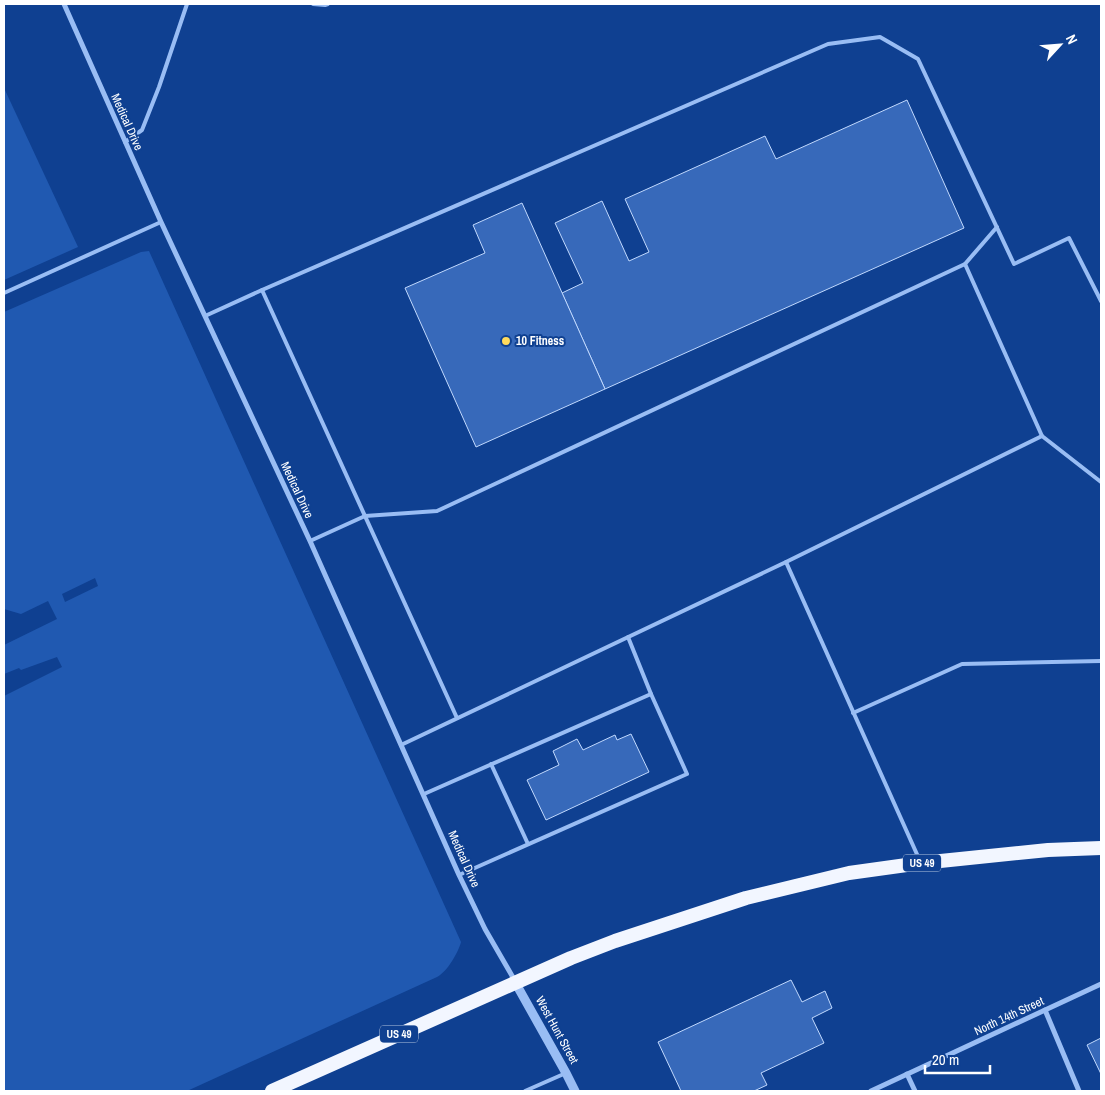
<svg xmlns="http://www.w3.org/2000/svg" width="1105" height="1095" font-family="'Archivo Narrow',sans-serif">
  <style>
    .green { fill: #2059b1; fill-rule: evenodd }
    .building { fill: #3769ba; stroke: #c1d9fe }
    .lines { fill: none; stroke-linecap: round; stroke-linejoin: round }
    .service { stroke: #99bdf4; stroke-width: 4 }
    .minor { stroke: #99bdf4; stroke-width: 5 }
    .tertiary { stroke: #99bdf4; stroke-width: 9 }
    .trunk { stroke: #f2f6ff; stroke-width: 14 }
    .poi-dot { fill: #ffda5c; stroke: #0f4091; stroke-width: 2 }
    .labels { text-anchor: middle; dominant-baseline: central; stroke-width: 4; stroke-linejoin: round; paint-order: stroke }
    .shield { fill: #0f4091; stroke: #b7c6de; stroke-width: 1 }
    .shield-label { font-size: 11px; font-weight: bold; fill: #fff }
    .street-label { font-size: 12px; fill: #fff; stroke: #0f4091 }
    .poi-label { font-size: 12px; font-weight: bold; fill: #fff; stroke: #0f4091; text-anchor: start }
  </style>
  <rect width="100%" height="100%" fill="#0f4091"/>
  <g class="green">
    <path d="M 4,88 L 78,247 L 4,280 Z"/>
    <path d="M 149,251 L 461,942 C 458,953 447,972 437,977 L 187,1091 L 4,1091 L 4,696 L 62,667 L 57,657 L 21,670 L 19,668 L 4,674 L 4,645 L 57,619 L 48,601 L 21,614 L 4,609 L 4,312 L 141,252 ZM 95,578 L 98,586 L 65,602 L 62,594 Z"/>
  </g>
  <g class="building">
    <path d="M 907,100 L 964,228 L 605,389 L 562,293 L 583,283 L 555,223 L 602,201 L 629,261 L 649,252 L 625,199 L 765,136 L 776,159 Z"/>
    <path d="M 522,203 L 605,389 L 476,447 L 405,288 L 485,253 L 473,225 Z"/>
    <path d="M 631,734 L 649,772 L 546,820 L 527,780 L 559,765 L 553,751 L 577,739 L 583,750 L 615,735 L 617,740 Z"/>
    <path d="M 791,980 L 802,1002 L 825,991 L 832,1008 L 812,1018 L 824,1043 L 761,1073 L 767,1085 L 754,1091 L 681,1091 L 658,1042 Z"/>
    <path d="M 1101,1038 L 1101,1074 L 1087,1045 Z"/>
  </g>
  <g class="lines">
    <g class="service">
      <path d="M 313,4 L 325,5 L 328,4"/>
      <path d="M 125,142 L 142,130 L 159,87 L 187,4"/>
      <path d="M 965,264 L 1042,436 L 1101,482"/>
      <path d="M 262,290 L 457,718"/>
      <path d="M 4,293 L 161,222"/>
      <path d="M 205,316 L 262,290 L 828,44 L 880,37 L 918,59 L 1014,264 L 1069,238 L 1101,301"/>
      <path d="M 310,541 L 365,516 L 437,511 L 965,264 L 997,227"/>
      <path d="M 786,562 L 1042,436"/>
      <path d="M 628,637 L 651,694"/>
      <path d="M 853,713 L 962,664 L 1101,661"/>
      <path d="M 401,745 L 786,562 L 920,861"/>
      <path d="M 491,764 L 528,844"/>
      <path d="M 424,794 L 651,694 L 687,774 L 459,875"/>
      <path d="M 525,1091 L 566,1073"/>
    </g>
    <g class="minor">
      <path d="M 64,4 L 161,222 L 310,541 L 459,875 L 485,929 L 515,981"/>
      <path d="M 1045,1010 L 1079,1091"/>
      <path d="M 907,1074 L 915,1091"/>
      <path d="M 871,1091 L 1101,984"/>
    </g>
    <path class="tertiary" d="M 515,982 L 566,1073 L 575,1091"/>
    <path class="trunk" d="M 272,1091 L 571,958 L 615,941 L 746,898 L 849,873 L 921,863 L 1048,850 L 1101,848"/>
  </g>
  <circle class="poi-dot" cx="506" cy="341" r="5"/>
  <g class="labels">
    <g class="shield">
      <rect x="903" y="854.5" width="38" height="17" rx="4"/>
      <rect x="380" y="1025.5" width="38" height="17" rx="4"/>
    </g>
    <g class="shield-label">
      <text x="922" y="863">US 49</text>
      <text x="399" y="1034">US 49</text>
    </g>
    <g class="street-label">
      <text transform="translate(127 122) rotate(66)">Medical Drive</text>
      <text transform="translate(297 490) rotate(65)">Medical Drive</text>
      <text transform="translate(464 859) rotate(66)">Medical Drive</text>
      <text transform="translate(1009 1016) rotate(-25)">North 14th Street</text>
      <text transform="translate(557 1030) rotate(61)">West Hunt Street</text>
    </g>
    <g class="poi-label">
      <text x="516" y="341">10 Fitness</text>
    </g>
  </g>
  <rect width="1105" height="1095" fill="none" stroke="#ffffff" stroke-width="10"/>
  <g transform="translate(1060 45) rotate(64)" stroke="#0f4091" stroke-width="4" paint-order="stroke">
  <path d="M0-4L9 19L0 12L-9 19Z" fill="#ffffff"/>
  <text y="-8" font-size="14" font-weight="bold" text-anchor="middle" fill="#ffffff">N</text>
  </g>
  <path d="M925 1065v8h65v-8" fill="none" stroke="#ffffff" stroke-width="2.5"/>
  <text x="932" y="1065" font-size="15" fill="#ffffff" stroke="#0f4091" stroke-width="4" paint-order="stroke">20 m</text>
</svg>
